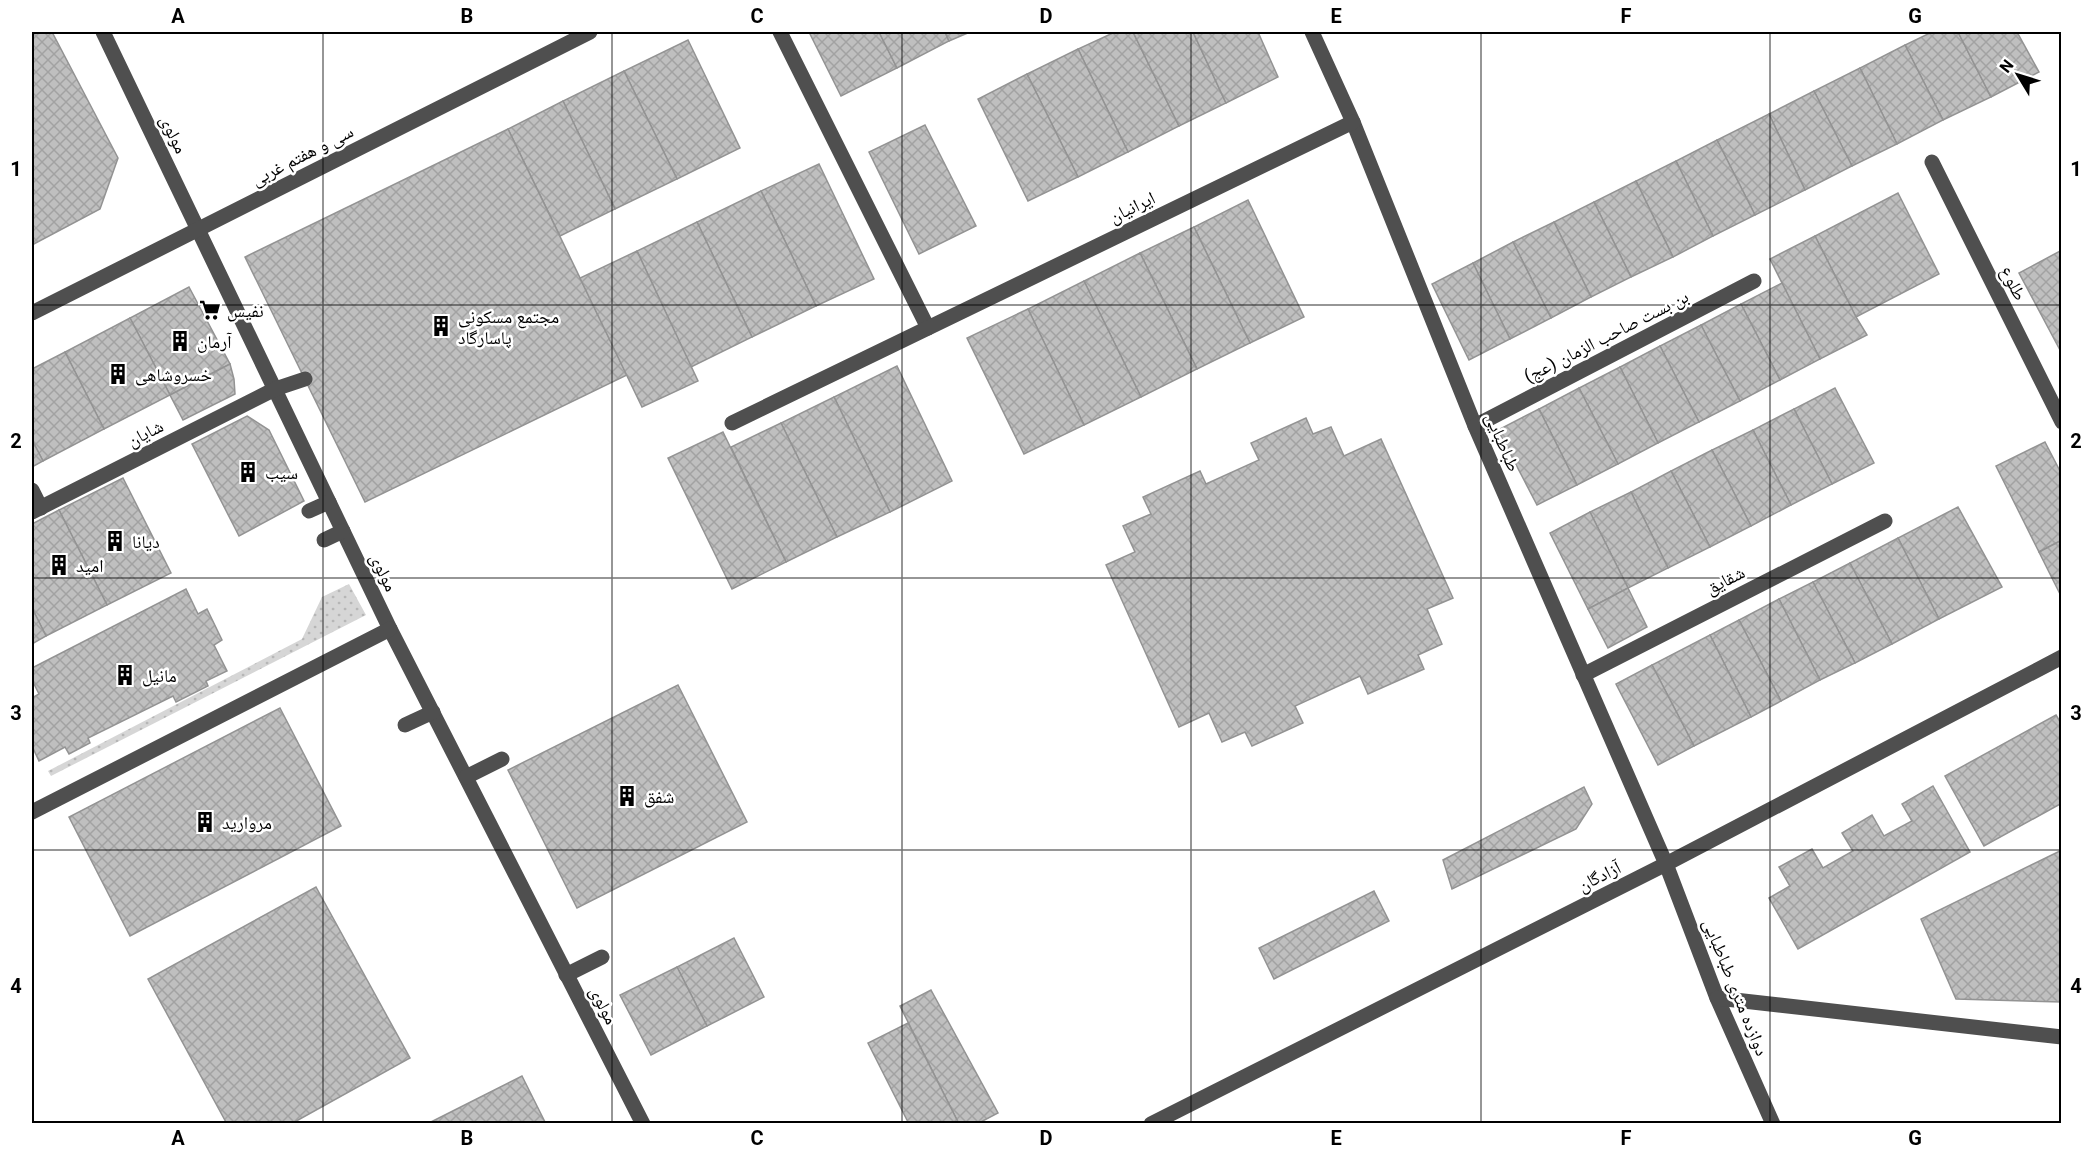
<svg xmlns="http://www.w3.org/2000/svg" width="2093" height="1155" font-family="Roboto,'Noto Naskh Arabic',sans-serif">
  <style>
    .grass { fill: url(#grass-dots) }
    .building { fill: url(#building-cross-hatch); stroke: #939393; stroke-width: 1.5 }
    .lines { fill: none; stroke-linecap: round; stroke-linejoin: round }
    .minor { stroke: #4f4f4f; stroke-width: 15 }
    .grid { fill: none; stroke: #000; stroke-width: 1.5; stroke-opacity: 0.55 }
    .labels { text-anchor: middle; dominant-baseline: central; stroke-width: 5; stroke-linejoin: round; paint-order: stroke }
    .street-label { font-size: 18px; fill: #000; stroke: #fff }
    .poi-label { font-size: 18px; fill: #000; stroke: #fff; text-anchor: start }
    .neatline { fill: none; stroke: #000; stroke-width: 2 }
    .grid-label { font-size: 20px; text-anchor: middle; font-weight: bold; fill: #000 }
  </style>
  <defs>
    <pattern id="grass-dots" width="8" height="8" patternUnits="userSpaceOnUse" patternTransform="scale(1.5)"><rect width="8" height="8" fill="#d6d6d6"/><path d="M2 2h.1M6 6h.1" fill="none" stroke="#b6b6b6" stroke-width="1.8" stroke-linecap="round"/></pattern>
    <pattern id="building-cross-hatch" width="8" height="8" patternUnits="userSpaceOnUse" patternTransform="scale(1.5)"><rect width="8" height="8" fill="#bfbfbf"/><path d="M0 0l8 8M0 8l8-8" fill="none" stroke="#a2a2a2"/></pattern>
  </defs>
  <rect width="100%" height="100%" fill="#fff"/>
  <path class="grass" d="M 349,584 L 366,615 L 51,776 L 48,771 L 302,639 L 322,597 Z"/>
  <g class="building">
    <path d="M 32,32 L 52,32 L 118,158 L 100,209 L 32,245 Z"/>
    <path d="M 809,32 L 879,32 L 897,68 L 841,96 Z"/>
    <path d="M 879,32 L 945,32 L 949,41 L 897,68 Z"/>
    <path d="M 945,32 L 970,32 L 949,41 Z"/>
    <path d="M 1115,32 L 1133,32 L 1179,126 L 1128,152 L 1078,49 Z"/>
    <path d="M 1133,32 L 1193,32 L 1226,103 L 1179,126 Z"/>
    <path d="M 1193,32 L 1258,32 L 1278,77 L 1226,103 Z"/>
    <path d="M 1932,32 L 1958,32 L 1991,97 L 1943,120 L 1905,45 Z"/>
    <path d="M 1958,32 L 2017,32 L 2039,72 L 1991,97 Z"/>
    <path d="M 688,40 L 740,148 L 677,179 L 624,71 Z"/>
    <path d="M 1905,45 L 1943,120 L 1897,144 L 1860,68 Z"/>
    <path d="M 1078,49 L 1128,152 L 1078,177 L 1027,74 Z"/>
    <path d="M 1860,68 L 1897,144 L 1852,166 L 1814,91 Z"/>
    <path d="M 624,71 L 677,179 L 615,209 L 563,101 Z"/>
    <path d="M 1027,74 L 1078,177 L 1028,201 L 978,99 Z"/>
    <path d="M 1814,91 L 1852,166 L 1805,190 L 1769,114 Z"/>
    <path d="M 563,101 L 615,209 L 560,236 L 508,129 Z"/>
    <path d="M 1769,114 L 1805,190 L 1755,215 L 1717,140 Z"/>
    <path d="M 925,125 L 976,226 L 919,254 L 869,152 Z"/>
    <path d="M 508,129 L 627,375 L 365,502 L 245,257 Z"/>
    <path d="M 1717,140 L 1755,215 L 1713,236 L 1676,161 Z"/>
    <path d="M 1676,161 L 1713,236 L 1673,257 L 1636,181 Z"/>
    <path d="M 819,164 L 874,279 L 816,306 L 761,191 Z"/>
    <path d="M 1636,181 L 1673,257 L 1631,277 L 1594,202 Z"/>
    <path d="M 761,191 L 816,306 L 752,337 L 697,222 Z"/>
    <path d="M 1898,193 L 1939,274 L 1856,317 L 1815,236 Z"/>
    <path d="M 1248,200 L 1304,317 L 1250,343 L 1194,227 Z"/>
    <path d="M 1594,202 L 1631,277 L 1591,297 L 1554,222 Z"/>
    <path d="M 697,222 L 752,337 L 691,367 L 637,251 Z"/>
    <path d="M 1554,222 L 1591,297 L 1551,318 L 1513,242 Z"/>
    <path d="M 1194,227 L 1250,343 L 1197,369 L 1140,253 Z"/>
    <path d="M 1815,236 L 1856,317 L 1867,335 L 1820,359 L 1770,259 Z"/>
    <path d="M 1513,242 L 1551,318 L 1510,339 L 1473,263 Z"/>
    <path d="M 2062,250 L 2062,350 L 2060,350 L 2019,273 Z"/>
    <path d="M 637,251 L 698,381 L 642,407 L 580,278 Z"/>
    <path d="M 1140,253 L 1197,369 L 1141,397 L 1084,281 Z"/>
    <path d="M 1473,263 L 1510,339 L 1469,360 L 1432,284 Z"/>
    <path d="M 1084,281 L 1141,397 L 1084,425 L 1028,309 Z"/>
    <path d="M 1782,283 L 1820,359 L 1780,380 L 1741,304 Z"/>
    <path d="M 189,287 L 230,364 L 170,395 L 130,318 Z"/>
    <path d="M 1741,304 L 1780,380 L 1740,401 L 1701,325 Z"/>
    <path d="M 1028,309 L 1084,425 L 1024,454 L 967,338 Z"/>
    <path d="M 130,318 L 170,395 L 104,429 L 65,352 Z"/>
    <path d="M 1701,325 L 1740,401 L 1699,422 L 1660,346 Z"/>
    <path d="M 1660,346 L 1699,422 L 1658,443 L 1620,367 Z"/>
    <path d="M 65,352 L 104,429 L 43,461 L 32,440 L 32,369 Z"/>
    <path d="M 230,364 L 234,379 L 235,394 L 183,420 L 170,395 Z"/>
    <path d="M 897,366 L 952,481 L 890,512 L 834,397 Z"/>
    <path d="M 1620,367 L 1658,443 L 1618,464 L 1579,388 Z"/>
    <path d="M 1579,388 L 1618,464 L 1577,485 L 1539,409 Z"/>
    <path d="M 1835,388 L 1874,463 L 1832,484 L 1794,409 Z"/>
    <path d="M 834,397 L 890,512 L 837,537 L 781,423 Z"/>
    <path d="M 1539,409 L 1577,485 L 1537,505 L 1498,430 Z"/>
    <path d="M 1794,409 L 1832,484 L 1791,505 L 1753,430 Z"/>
    <path d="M 247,416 L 269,430 L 304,501 L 239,536 L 192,444 Z"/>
    <path d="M 1306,418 L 1313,434 L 1331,427 L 1344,456 L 1381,439 L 1453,598 L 1427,609 L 1442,644 L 1418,655 L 1424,669 L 1368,694 L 1360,676 L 1295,706 L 1303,723 L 1252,746 L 1245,732 L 1222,742 L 1209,713 L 1179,727 L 1106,565 L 1135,552 L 1123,526 L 1151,514 L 1143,497 L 1200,471 L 1206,484 L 1259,460 L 1251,443 Z"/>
    <path d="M 781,423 L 837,537 L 786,562 L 731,447 Z"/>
    <path d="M 1753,430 L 1791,505 L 1751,526 L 1712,450 Z"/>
    <path d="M 723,432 L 786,562 L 732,589 L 668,458 Z"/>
    <path d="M 32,440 L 43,461 L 32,467 Z"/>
    <path d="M 2045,442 L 2062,475 L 2062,540 L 2039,552 L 1996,466 Z"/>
    <path d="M 1712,450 L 1751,526 L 1710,547 L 1671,471 Z"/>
    <path d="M 1671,471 L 1710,547 L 1668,568 L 1631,492 Z"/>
    <path d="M 123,478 L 171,573 L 107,605 L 59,510 Z"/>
    <path d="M 1631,492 L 1668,568 L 1628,588 L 1590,512 Z"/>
    <path d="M 1958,507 L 2002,587 L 1939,619 L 1898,538 Z"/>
    <path d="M 59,510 L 107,605 L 46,636 L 32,608 L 32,524 Z"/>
    <path d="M 1590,512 L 1628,588 L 1588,609 L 1550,533 Z"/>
    <path d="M 1898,538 L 1939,619 L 1892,644 L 1850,563 Z"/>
    <path d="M 2062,540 L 2062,598 L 2039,552 Z"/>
    <path d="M 1850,563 L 1892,644 L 1855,663 L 1813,582 Z"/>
    <path d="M 1813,582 L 1855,663 L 1820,680 L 1779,599 Z"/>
    <path d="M 1628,588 L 1647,627 L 1608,648 L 1588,609 Z"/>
    <path d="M 186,589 L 198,614 L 207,609 L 222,640 L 214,645 L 227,671 L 206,681 L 208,686 L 176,702 L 173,696 L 88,738 L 90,743 L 69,754 L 65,747 L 39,761 L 32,746 L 32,698 L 39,694 L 32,680 L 32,668 Z"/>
    <path d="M 1779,599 L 1820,680 L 1781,701 L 1739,620 Z"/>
    <path d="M 32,608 L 46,636 L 32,644 Z"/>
    <path d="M 1739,620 L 1781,701 L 1751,717 L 1710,635 Z"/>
    <path d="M 1710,635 L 1751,717 L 1694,746 L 1652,665 Z"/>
    <path d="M 1652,665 L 1694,746 L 1658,765 L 1616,684 Z"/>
    <path d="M 678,685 L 747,822 L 577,908 L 508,770 Z"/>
    <path d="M 280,708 L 341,826 L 130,936 L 69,817 Z"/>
    <path d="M 2056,715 L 2062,725 L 2062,803 L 1984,846 L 1945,776 Z"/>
    <path d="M 1933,786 L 1970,852 L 1798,949 L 1769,898 L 1790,886 L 1779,867 L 1812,849 L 1823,868 L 1853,851 L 1842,833 L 1872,815 L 1884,836 L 1912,821 L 1902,804 Z"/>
    <path d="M 1584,787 L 1592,804 L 1576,829 L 1452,889 L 1443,860 Z"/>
    <path d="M 2062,850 L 2062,1002 L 1956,999 L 1921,919 Z"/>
    <path d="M 316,887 L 410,1058 L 291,1124 L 227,1124 L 148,979 Z"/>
    <path d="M 1374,891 L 1389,921 L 1274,979 L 1259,948 Z"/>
    <path d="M 734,938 L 764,997 L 707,1026 L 677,967 Z"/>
    <path d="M 677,967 L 707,1026 L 651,1055 L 620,995 Z"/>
    <path d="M 931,990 L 998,1113 L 977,1124 L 959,1124 L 900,1006 Z"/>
    <path d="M 908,1023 L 959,1124 L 909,1124 L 868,1043 Z"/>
    <path d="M 522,1076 L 546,1124 L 427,1124 Z"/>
  </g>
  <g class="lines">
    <g class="minor">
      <path d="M 103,32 L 390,629 L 643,1124"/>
      <path d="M 780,32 L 928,328"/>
      <path d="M 1312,32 L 1353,122 L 1475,426 L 1666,864 L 1717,998 L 1773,1124"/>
      <path d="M 1932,162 L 2062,422"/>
      <path d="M 32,313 L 590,32"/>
      <path d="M 732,423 L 1353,122"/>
      <path d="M 1475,426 L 1754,281"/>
      <path d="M 32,490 L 41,508"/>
      <path d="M 309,511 L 329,502"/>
      <path d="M 32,512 L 275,389 L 305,379"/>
      <path d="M 324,540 L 343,531"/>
      <path d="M 1583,675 L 1885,521"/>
      <path d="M 405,725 L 433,712"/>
      <path d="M 466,777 L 502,759"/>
      <path d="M 32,812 L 390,629"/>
      <path d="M 566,975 L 602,957"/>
      <path d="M 1717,998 L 2062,1037"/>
      <path d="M 1151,1124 L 1666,864 L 2062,657"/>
    </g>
  </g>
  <path class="grid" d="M 323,32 L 323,1124M 612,32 L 612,1124M 902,32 L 902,1124M 1191,32 L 1191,1124M 1481,32 L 1481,1124M 1770,32 L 1770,1124M 32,305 L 2062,305M 32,578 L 2062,578M 32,850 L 2062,850"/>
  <defs>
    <symbol id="supermarket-bare" viewBox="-9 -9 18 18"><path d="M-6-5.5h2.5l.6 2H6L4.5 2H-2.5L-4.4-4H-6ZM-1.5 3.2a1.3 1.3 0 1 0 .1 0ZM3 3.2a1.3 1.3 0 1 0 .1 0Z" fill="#000" stroke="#fff" stroke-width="2.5" paint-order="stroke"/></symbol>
    <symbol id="building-bare" viewBox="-9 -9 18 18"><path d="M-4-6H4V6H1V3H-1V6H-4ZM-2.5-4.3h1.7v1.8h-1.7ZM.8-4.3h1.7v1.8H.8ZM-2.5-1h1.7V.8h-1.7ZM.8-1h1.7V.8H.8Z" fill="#000" stroke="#fff" stroke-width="2.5" paint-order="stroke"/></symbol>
  </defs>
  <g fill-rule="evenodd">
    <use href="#supermarket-bare" x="195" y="295" width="30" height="30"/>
    <use href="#building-bare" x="426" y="311" width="30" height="30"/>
    <use href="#building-bare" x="165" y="326" width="30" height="30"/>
    <use href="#building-bare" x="103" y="359" width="30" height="30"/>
    <use href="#building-bare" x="233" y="457" width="30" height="30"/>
    <use href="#building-bare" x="100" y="526" width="30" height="30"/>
    <use href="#building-bare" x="44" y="550" width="30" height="30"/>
    <use href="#building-bare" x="110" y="660" width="30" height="30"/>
    <use href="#building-bare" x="612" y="781" width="30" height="30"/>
    <use href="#building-bare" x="190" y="807" width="30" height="30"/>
  </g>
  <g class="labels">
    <g class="street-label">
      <text transform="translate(174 134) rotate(64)">مولوی</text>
      <text transform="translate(302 155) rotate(-27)">سی و هفتم غربی</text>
      <text transform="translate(1132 207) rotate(-26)">ایرانیان</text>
      <text transform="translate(2014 283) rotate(64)">طلوع</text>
      <text transform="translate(1606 336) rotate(-27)">بن بست صاحب الزمان (عج)</text>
      <text transform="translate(145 433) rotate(-27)">شایان</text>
      <text transform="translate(1503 442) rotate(67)">طباطبایی</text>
      <text transform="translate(384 572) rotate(64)">مولوی</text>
      <text transform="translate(1725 580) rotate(-27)">شقایق</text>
      <text transform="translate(1599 876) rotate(-27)">آزادگان</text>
      <text transform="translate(1736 987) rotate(68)">دوازده متری طباطبایی</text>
      <text transform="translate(604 1005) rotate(63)">مولوی</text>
    </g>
    <g class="poi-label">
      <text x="227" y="310">نفیس</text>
      <text x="458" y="316">مجتمع مسکونی<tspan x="458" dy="21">پاسارگاد</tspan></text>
      <text x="197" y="341">آرمان</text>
      <text x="135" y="374">خسروشاهی</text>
      <text x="265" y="472">سیب</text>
      <text x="132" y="541">دیانا</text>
      <text x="76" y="565">امید</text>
      <text x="142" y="675">مانیل</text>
      <text x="644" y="796">شفق</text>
      <text x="222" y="822">مروارید</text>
    </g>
  </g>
  <rect width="2093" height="1155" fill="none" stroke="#ffffff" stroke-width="66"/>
  <g transform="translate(2018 75) rotate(308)" stroke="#ffffff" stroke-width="4.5" paint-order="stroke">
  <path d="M0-4.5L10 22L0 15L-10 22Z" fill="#000000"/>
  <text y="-9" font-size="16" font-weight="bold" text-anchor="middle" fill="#000000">N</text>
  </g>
  <rect x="33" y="33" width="2027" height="1089" class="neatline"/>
  <g class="grid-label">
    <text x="178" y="23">A</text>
    <text x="467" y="23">B</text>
    <text x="757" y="23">C</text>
    <text x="1046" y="23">D</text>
    <text x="1336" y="23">E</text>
    <text x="1626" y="23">F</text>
    <text x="1915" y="23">G</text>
    <text x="16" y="176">1</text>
    <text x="2076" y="176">1</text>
    <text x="16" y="448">2</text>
    <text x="2076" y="448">2</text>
    <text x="16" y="720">3</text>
    <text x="2076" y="720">3</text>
    <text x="16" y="993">4</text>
    <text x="2076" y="993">4</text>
    <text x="178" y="1145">A</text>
    <text x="467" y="1145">B</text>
    <text x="757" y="1145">C</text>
    <text x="1046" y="1145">D</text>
    <text x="1336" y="1145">E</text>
    <text x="1626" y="1145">F</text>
    <text x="1915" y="1145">G</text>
  </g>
</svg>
